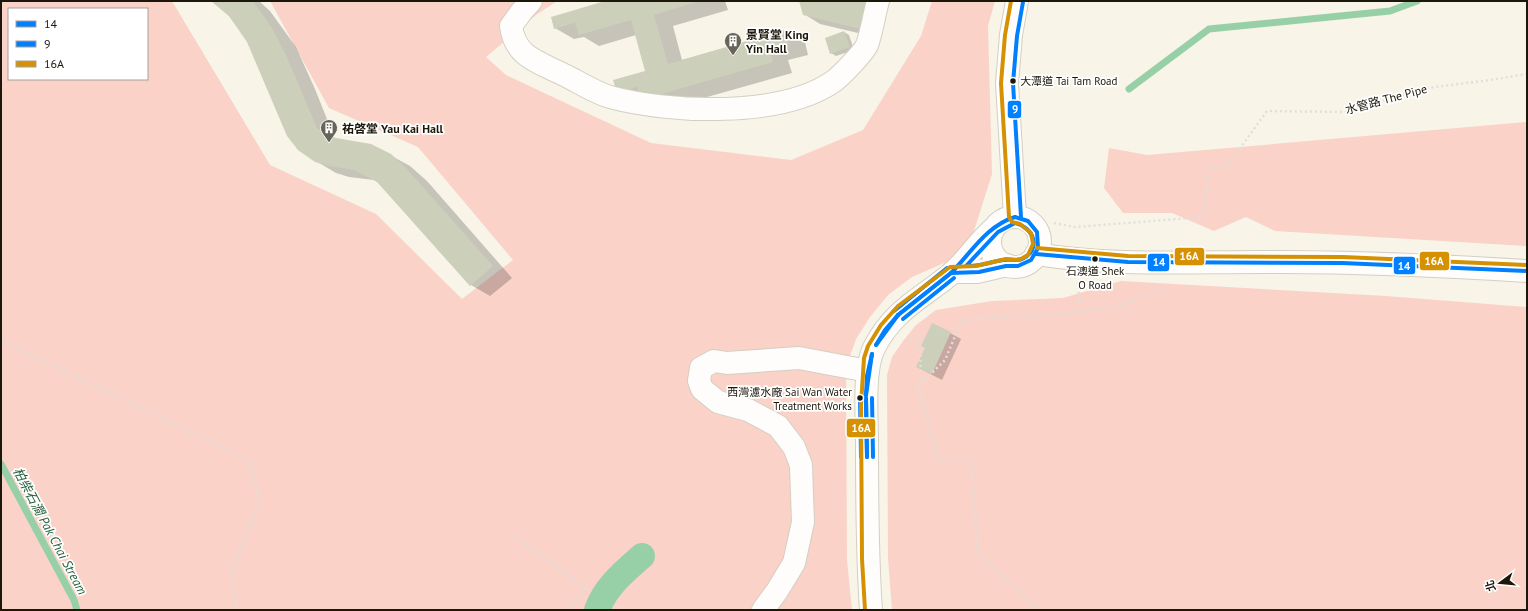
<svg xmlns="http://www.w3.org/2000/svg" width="1528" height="611" font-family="'PT Sans','Noto Sans TC',sans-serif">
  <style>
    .green { fill: #fad2c8; fill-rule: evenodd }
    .shadow { fill: #0003 }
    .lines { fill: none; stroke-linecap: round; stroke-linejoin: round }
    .stream { stroke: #97d0a6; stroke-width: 7 }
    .canal { stroke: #97d0a6; stroke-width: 26 }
    .building { fill: #cccfb9 }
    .minor-casing { stroke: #d3cfc3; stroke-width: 24 }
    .major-casing { stroke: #d3cfc3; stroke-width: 24 }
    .path { stroke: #e0dfdb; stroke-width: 2.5; stroke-dasharray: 2 3; stroke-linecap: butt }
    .minor { stroke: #fefdfc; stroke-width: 22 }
    .major { stroke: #fefdfc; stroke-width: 22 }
    .bus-1-casing { stroke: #fff; stroke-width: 7 }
    .bus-2-casing { stroke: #fff; stroke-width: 7 }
    .bus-3-casing { stroke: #fff; stroke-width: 7 }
    .bus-1 { stroke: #0080ff; stroke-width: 4 }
    .bus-2 { stroke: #0080ff; stroke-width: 4 }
    .bus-3 { stroke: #d69102; stroke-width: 4 }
    .bus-dot { fill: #1b170a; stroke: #fff; stroke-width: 1.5 }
    .labels { text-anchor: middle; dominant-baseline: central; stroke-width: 3.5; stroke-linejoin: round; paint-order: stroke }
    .bus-label { font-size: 11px; fill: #1b170a; stroke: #fff; text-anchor: start }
    .poi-label { font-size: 12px; font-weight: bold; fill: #1b170a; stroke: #fff; text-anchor: start }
    .street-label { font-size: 12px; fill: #1b170a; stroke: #fff }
    .water-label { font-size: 13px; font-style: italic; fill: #27623d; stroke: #fff }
    .line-badge { stroke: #fff; stroke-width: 1.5 }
    .badge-label { font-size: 11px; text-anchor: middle; font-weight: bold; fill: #fff }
  </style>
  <rect width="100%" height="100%" fill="#f8f4e8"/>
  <g class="green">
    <path d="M 1,1 L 172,1 L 270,165 L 376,214 L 462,299 L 513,260 L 418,147 L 329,108 L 270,1 L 557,1 L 536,15 L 486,57 L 506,75 L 651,143 L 791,160 L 863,130 L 921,36 L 932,1 L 995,1 L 988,26 L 992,174 L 967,253 L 912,277 L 888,295 L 870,317 L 856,339 L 851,353 L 846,369 L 847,560 L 852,610 L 1,610 ZM 9,9 L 147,9 L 147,79 L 9,79 Z"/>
    <path d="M 1527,122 L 1527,246 L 1275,231 L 1246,217 L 1214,231 L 1172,213 L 1123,213 L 1104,188 L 1109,148 L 1147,155 Z"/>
    <path d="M 1121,281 L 1386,296 L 1527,307 L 1527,610 L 892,610 L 888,558 L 887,375 L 892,357 L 903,341 L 916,325 L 936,310 L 992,301 L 1063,298 Z"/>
  </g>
  <g class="shadow">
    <path d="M 212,1 L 259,1 L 270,11 L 296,47 L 315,89 L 335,139 L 390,155 L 410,166 L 427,181 L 512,278 L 490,296 L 471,285 L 380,183 L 374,180 L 349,177 L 336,173 L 316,161 L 244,34 L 229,16 Z"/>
    <path d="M 609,1 L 725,1 L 728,10 L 673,26 L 682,60 L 785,31 L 805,42 L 808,55 L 788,60 L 792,73 L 661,110 L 618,92 L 647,71 L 636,35 L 599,46 L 584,37 L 574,39 L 555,28 Z"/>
    <path d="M 800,1 L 884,1 L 875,37 L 820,24 L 804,14 Z"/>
    <path d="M 844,32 L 849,35 L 854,50 L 836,56 L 831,53 Z"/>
    <path d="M 950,333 L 961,339 L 942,380 L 917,367 L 926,347 Z"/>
  </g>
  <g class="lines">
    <g class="stream">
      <path d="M 1129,89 L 1209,29 L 1390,11 L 1417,1"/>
      <path d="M 1,464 L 74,600 L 77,610"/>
    </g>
    <path class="canal" d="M 597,610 C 606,586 624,572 642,556"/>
  </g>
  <g class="building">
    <path d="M 211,1 L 253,1 L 272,28 L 286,55 L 317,128 L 330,137 L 371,144 L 391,154 L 407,169 L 493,266 L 470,286 L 377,182 L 354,170 L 329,166 L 315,162 L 298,150 L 287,136 L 247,42 L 229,16 Z"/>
    <path d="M 605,1 L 700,1 L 654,15 L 668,64 L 785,30 L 789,44 L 769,49 L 773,62 L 641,100 L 637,87 L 617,93 L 613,80 L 645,71 L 631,20 L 579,35 L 575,23 L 554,29 L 551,17 Z"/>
    <path d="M 799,1 L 867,1 L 860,29 L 803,15 Z"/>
    <path d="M 844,31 L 850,47 L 830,54 L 825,38 Z"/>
    <path d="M 932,323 L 951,332 L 932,374 L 916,367 L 925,348 L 921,346 Z"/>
  </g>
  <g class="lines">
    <defs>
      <g id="minor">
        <path d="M 531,1 L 522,11 L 511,26 C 515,56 536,61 560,73 C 576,80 593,92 610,97 C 669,113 782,118 834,81 C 841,76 864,52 867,45 C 872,31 874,15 878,1"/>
        <path d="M 1015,217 L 1007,83 L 1011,35 L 1017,1"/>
        <path d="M 763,610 L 777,591 L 794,563 L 803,522 L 801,465 L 794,447 L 778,426 L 748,410 L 718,402 L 702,389 L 699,381 L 701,368 L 714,361 L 727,363 L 799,358 L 868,371"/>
      </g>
      <g id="major">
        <circle cx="1015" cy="242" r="25"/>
        <path d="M 1036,254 C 1117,267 1200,261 1281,262 C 1363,262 1445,266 1527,271"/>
        <path d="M 953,272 L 977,272 L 1007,265"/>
        <path d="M 871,610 C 867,554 867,499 867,443 C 867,418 863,370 874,348 C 894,309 921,299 952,273 C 967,260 978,242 993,229"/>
      </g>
    </defs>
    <use href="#minor" class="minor-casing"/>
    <use href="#major" class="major-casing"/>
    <g class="path">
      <path d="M 1054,223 L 1075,227 L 1203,217 L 1209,166 L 1227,166 L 1267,111 L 1345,112 L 1427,88 L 1490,80 L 1527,74"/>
      <path d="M 1078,282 L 1080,311"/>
      <path d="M 910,339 L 920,340 L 921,382 L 918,386 L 939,461 L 971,460 L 978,553 L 1040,610"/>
      <path d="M 1,340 L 250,461 L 260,503 L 231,571 L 237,610"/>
      <path d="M 922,383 L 945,360 L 962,320 L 1058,314 L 1116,307 L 1168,287"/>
      <path d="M 513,535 L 586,588 L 570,610"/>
    </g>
    <use href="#minor" class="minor"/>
    <use href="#major" class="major"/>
    <defs>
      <g id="bus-1">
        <path d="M 1015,217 L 1028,221 L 1037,232 L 1038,248 L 1031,260 L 1018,266 L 1006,266 L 979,272 L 951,273 C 971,253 986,226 1015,217 Z"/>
        <path d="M 1036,254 L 1128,262 L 1342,263 L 1527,271"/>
        <path d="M 898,315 L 951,273"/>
        <path d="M 898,315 L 951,273"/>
        <path d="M 876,345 L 885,330 L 898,315"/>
        <path d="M 876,345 L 898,315"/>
        <path d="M 866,395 L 867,376 L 872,354"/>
        <path d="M 866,395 L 872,354"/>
        <path d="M 866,398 L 867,457"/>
        <path d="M 866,398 L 867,457"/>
      </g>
      <g id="bus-2">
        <path d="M 1021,217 L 1013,83 L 1017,36 L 1023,2"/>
        <path d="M 1015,223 C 1034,227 1042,250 1022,259 C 1016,261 1010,259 1003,260 C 990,262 979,267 966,266 L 998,232 Z"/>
        <path d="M 894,311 L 947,268"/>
        <path d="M 903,319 L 954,278"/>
        <path d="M 860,398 L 861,457"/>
        <path d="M 872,398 L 873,457"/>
      </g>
      <g id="bus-3">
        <path d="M 1037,248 L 1128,256 L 1343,257 L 1527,265"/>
        <path d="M 865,610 L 862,559 L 861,405 L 864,358 L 868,346 L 881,325 L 898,306 L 950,267 L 976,266 L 1006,259 L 1019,260 L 1028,255 L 1033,244 L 1031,233 L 1020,224 L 1012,222 L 1009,217 L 1001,83 L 1005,35 L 1011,1"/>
      </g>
    </defs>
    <use href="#bus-1" class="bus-1-casing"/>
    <use href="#bus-2" class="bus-2-casing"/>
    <use href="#bus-3" class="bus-3-casing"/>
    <use href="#bus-1" class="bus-1"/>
    <use href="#bus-2" class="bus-2"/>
    <use href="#bus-3" class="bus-3"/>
  </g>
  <defs>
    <symbol id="building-pin" viewBox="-11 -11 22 30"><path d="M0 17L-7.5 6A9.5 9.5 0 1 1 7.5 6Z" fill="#686458" stroke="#fff"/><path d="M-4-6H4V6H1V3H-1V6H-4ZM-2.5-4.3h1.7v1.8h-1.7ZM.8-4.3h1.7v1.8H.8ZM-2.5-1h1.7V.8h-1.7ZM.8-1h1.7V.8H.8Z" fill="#fff"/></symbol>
  </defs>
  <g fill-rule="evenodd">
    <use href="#building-pin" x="723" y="31" width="20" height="27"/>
    <use href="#building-pin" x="319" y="118" width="20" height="27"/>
  </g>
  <g class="bus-dot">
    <circle cx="1013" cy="81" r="3.5"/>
    <circle cx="1095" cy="259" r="3.5"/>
    <circle cx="860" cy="398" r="3.5"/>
  </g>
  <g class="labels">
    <g class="bus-label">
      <text x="1020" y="81">大潭道 Tai Tam Road</text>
      <text x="1095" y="271" text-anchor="middle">石澳道 Shek<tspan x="1095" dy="14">O Road</tspan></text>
      <text x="852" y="392" text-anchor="end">西灣濾水廠 Sai Wan Water<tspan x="852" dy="14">Treatment Works</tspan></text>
    </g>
    <g class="poi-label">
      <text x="746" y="34">景賢堂 King<tspan x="746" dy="14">Yin Hall</tspan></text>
      <text x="342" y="128">祐啓堂 Yau Kai Hall</text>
    </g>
    <g class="street-label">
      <text transform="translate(1386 99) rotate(-15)">水管路 The Pipe</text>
    </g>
    <g class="water-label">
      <text transform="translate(50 531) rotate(62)">柏柴石澗 Pak Chai Stream</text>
    </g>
  </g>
  <g class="line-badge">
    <rect x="1007" y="100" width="15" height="19" rx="4" fill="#0080ff"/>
    <rect x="1174" y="247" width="31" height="19" rx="4" fill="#d69102"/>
    <rect x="1419" y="251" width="31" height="20" rx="4" fill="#d69102"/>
    <rect x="1147" y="253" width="23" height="19" rx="4" fill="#0080ff"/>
    <rect x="1393" y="256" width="23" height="19" rx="4" fill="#0080ff"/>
    <rect x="846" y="418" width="30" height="20" rx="4" fill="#d69102"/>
  </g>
  <g class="badge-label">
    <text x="1015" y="113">9</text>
    <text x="1189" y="260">16A</text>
    <text x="1434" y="265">16A</text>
    <text x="1159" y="266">14</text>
    <text x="1404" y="270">14</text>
    <text x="861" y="432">16A</text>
  </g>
  <rect width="1528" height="611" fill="none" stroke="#1b170a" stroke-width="4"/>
  <rect x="8" y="8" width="140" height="72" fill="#ffffff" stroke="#a4a29d"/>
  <rect x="16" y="21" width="20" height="6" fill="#0080ff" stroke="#a4a29d"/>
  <text x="44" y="28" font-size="12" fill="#1b170a">14</text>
  <rect x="16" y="41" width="20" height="6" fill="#0080ff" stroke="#a4a29d"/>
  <text x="44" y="48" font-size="12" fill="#1b170a">9</text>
  <rect x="16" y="61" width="20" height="6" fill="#d69102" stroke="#a4a29d"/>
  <text x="44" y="68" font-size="12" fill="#1b170a">16A</text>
  <g transform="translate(1500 583) rotate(254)" stroke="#ffffff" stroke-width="3" paint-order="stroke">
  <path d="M0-3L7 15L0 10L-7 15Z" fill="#1b170a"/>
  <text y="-6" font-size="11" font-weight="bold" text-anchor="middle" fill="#1b170a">北</text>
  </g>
</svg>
